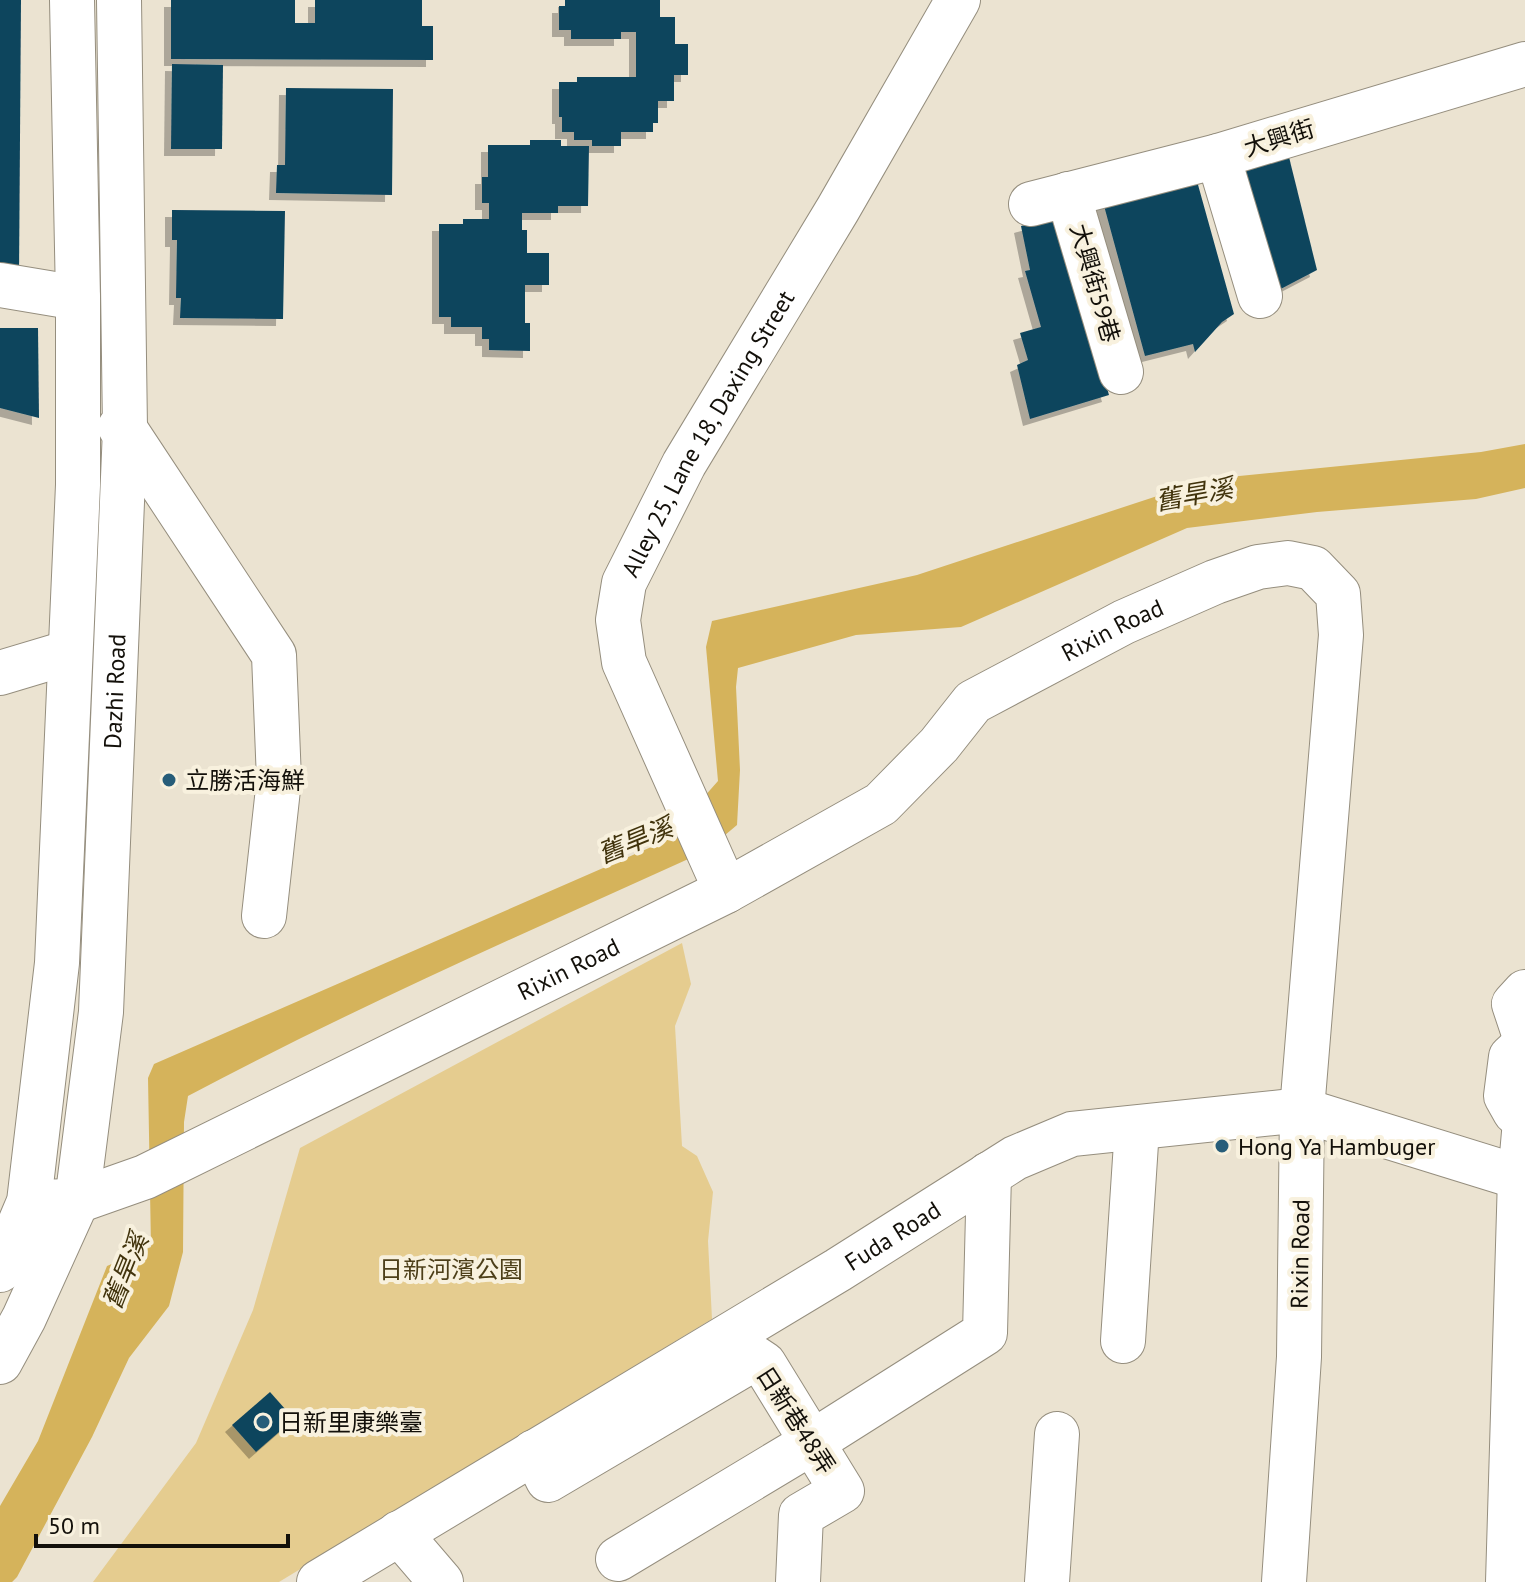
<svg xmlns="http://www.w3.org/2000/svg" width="1525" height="1582" font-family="'PT Sans','Noto Sans TC',sans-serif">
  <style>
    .green { fill: #e5cc8f }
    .water { fill: #d5b35b }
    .building { fill: #0d445d; filter: url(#shadow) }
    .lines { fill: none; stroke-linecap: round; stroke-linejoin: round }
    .minor-casing { stroke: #958e7e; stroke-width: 46 }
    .minor { stroke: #fff; stroke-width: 44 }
    .poi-dot { fill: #275d79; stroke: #f8f1de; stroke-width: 3 }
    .labels { text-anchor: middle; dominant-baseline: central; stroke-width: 8; stroke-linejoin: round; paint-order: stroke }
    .street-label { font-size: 24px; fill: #13100a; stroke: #f8f1de }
    .poi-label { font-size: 24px; fill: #13100a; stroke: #f8f1de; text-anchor: start }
    .park-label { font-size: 24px; fill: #4d3f19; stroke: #f8f1de }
    .water-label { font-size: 26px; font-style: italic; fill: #41330c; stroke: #f8f1de }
  </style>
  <defs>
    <filter id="shadow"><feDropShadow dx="-7" dy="7" stdDeviation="0" flood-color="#0004"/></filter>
  </defs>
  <rect width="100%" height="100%" fill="#ebe3d1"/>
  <path class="green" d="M 682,943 L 691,984 L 675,1026 L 682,1146 L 697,1156 L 713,1192 L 708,1241 L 712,1319 L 279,1582 L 93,1582 L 196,1443 L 253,1310 L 300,1148 Z"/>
  <path class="water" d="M 1525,444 L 1525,488 L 1476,499 L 1317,512 L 1187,528 L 961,627 L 856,635 L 738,668 L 736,687 L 740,770 L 737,825 L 706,851 C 532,930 357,1006 188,1096 L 184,1122 L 183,1252 L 169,1306 L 129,1358 L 92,1437 L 17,1577 L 12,1582 L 0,1582 L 0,1506 L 38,1441 L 107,1266 L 151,1247 L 148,1078 L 154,1064 L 665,841 L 718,781 L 706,647 L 712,621 L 917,575 L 1209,479 L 1481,452 Z"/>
  <g class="building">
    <path d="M 0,0 L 21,0 L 19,276 L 0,274 Z"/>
    <path d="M 171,0 L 295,0 L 295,23 L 315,23 L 315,0 L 422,0 L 422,26 L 433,26 L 433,60 L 171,59 Z"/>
    <path d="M 565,0 L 660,0 L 660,17 L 675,17 L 675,44 L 688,44 L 688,75 L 674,75 L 674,101 L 658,101 L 658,123 L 653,123 L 653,132 L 621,132 L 621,146 L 592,146 L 592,140 L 574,140 L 574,132 L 562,132 L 562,117 L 559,117 L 559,82 L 577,82 L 577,77 L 636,77 L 636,32 L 621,32 L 621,39 L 571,39 L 571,30 L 559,30 L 559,6 L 565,6 Z"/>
    <path d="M 172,64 L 223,65 L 222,149 L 171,149 Z"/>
    <path d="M 286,88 L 393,89 L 392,195 L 276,193 L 277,165 L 285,165 Z"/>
    <path d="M 530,140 L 561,140 L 561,146 L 589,146 L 588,206 L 558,206 L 558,213 L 522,213 L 522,230 L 527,230 L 527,253 L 549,253 L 549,285 L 525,285 L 525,323 L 530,323 L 530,351 L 489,350 L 489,339 L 482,339 L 482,327 L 451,327 L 451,317 L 439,317 L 439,224 L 463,224 L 463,219 L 489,219 L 489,203 L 482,203 L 482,177 L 488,177 L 488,145 L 530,145 Z"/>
    <path d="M 1287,149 L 1317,270 L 1273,293 L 1238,162 Z"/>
    <path d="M 1195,174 L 1234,314 L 1222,322 L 1195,352 L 1193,344 L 1145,356 L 1103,202 Z"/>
    <path d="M 172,210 L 285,211 L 283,319 L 180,318 L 181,298 L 176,298 L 177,240 L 172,240 Z"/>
    <path d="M 1057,216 L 1109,395 L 1030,419 L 1017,365 L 1028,360 L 1020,333 L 1041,327 L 1025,271 L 1030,270 L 1021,226 Z"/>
    <path d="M 0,328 L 38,328 L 39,418 L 0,408 Z"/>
    <path d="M 270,1392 L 294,1419 L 256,1452 L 232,1425 Z"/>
  </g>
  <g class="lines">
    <defs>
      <g id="minor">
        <path d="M 1218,156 L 1260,296"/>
        <path d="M 1068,194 L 1121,372"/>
        <path d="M 1031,204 L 1218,156 L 1525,64"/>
        <path d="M 0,285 L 78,298"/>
        <path d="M 120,427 L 125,429 L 274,655 L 279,780 L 264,916"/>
        <path d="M 0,673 L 70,652"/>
        <path id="s1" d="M 726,891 L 624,662 L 618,620 L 624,583 L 684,464 L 838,209 L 958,0"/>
        <path d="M 1525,992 L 1514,1004 L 1525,1037"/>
        <path d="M 1525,1044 L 1511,1057 L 1506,1096 L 1515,1112 L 1525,1114"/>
        <path id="s2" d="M 29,1202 L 77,1201 L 145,1177 L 726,891 L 881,804 L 939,745 L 973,702 L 1124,622 L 1215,582 L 1258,567 L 1288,563 L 1313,568 L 1338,594 L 1341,635 L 1302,1110 L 1299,1357 L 1284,1582"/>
        <path d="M 0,1270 L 29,1202 L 57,963 L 78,485 L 78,298 L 72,0"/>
        <path d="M 1123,1341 L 1137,1128"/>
        <path id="s3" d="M 0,1362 L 24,1318 L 77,1201 L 101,1012 L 125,429 L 119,0"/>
        <path d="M 534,1452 L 548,1480 L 755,1358 L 764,1364 L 842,1491 L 801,1515 L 798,1582"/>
        <path d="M 399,1533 L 441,1582"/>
        <path d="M 618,1559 L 811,1443 L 985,1333 L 989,1174"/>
        <path id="s4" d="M 319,1582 L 838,1270 L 1015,1158 L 1072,1134 L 1302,1110 L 1525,1179"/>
        <path d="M 1047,1582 L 1057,1434"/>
        <path d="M 1508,1582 L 1520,1178 L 1525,1121"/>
      </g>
    </defs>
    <use href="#minor" class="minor-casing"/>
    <use href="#minor" class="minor"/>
  </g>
  <g class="poi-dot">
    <circle cx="169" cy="780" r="8"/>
    <circle cx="1222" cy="1146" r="8"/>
    <circle cx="263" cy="1422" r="8"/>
  </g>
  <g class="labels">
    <g class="street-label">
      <text transform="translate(1279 138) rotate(-17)">大興街</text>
      <text transform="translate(1095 283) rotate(74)">大興街59巷</text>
      <text stroke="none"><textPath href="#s1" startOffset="502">Alley 25, Lane 18, Daxing Street</textPath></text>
      <text stroke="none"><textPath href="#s2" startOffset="1240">Rixin Road</textPath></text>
      <text stroke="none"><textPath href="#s3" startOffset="690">Dazhi Road</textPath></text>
      <text stroke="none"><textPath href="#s2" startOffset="592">Rixin Road</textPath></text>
      <text stroke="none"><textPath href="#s4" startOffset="670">Fuda Road</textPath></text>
      <text transform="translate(1300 1254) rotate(-89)">Rixin Road</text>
      <text transform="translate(796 1420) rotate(57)">日新巷48弄</text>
    </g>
    <g class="poi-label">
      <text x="185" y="780">立勝活海鮮</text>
      <text x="1238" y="1146">Hong Ya Hambuger</text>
      <text x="279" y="1422">日新里康樂臺</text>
    </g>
    <g class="park-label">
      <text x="451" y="1269">日新河濱公園</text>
    </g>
    <g class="water-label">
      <text transform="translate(1194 494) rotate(-10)">舊旱溪</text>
      <text transform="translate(635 840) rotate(-22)">舊旱溪</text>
      <text transform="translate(125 1271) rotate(-68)">舊旱溪</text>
    </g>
  </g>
  <path d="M36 1534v12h252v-12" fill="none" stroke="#13100a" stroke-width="4"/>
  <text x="48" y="1534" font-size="24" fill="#13100a" stroke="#f8f1de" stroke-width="6" paint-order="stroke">50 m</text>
</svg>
